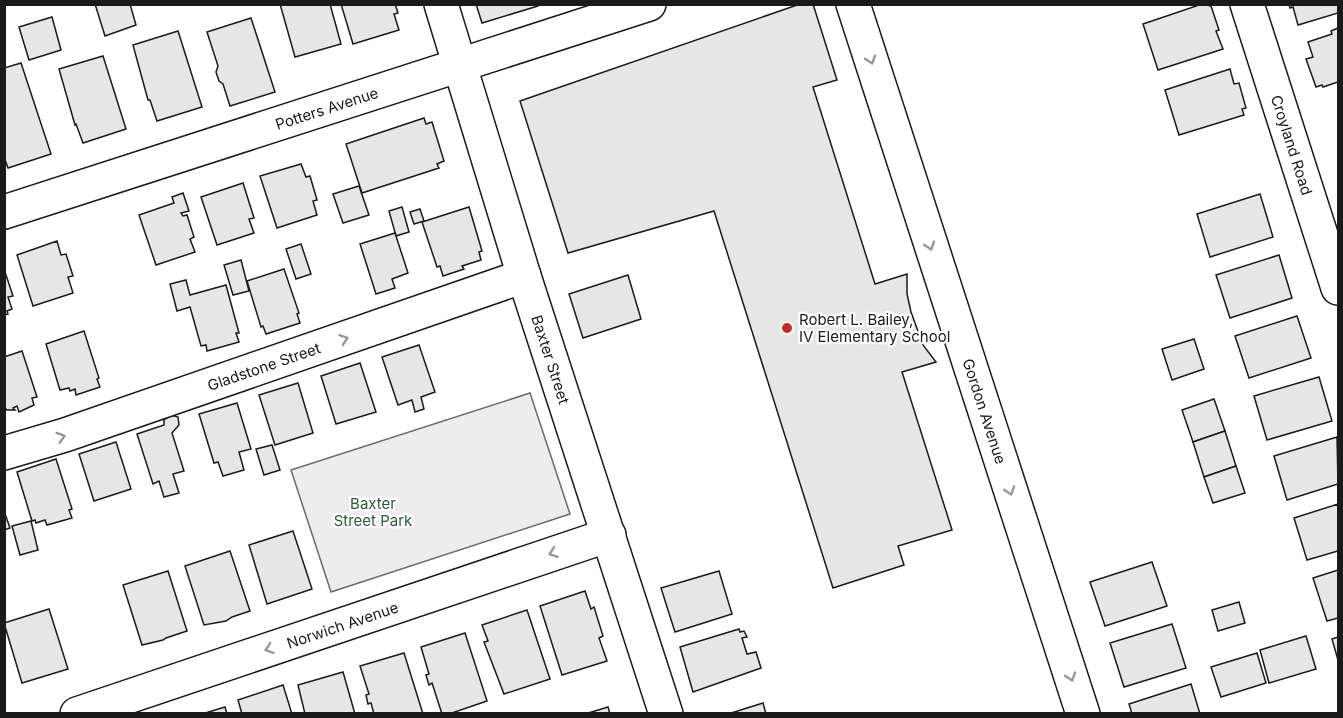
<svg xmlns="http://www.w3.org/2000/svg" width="1343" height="718" font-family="Inter,sans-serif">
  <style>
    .built { fill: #ededed; stroke: #6a6a6a; stroke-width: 1.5 }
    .building { fill: #e6e6e6; stroke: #1a1a1a; stroke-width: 1.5 }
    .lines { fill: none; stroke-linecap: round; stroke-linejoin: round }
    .minor-casing { stroke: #1a1a1a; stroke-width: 36 }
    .minor { stroke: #fff; stroke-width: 33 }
    .oneway { stroke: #989898 }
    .poi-dot { fill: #c62828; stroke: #fff; stroke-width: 2 }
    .labels { text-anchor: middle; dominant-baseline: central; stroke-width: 4.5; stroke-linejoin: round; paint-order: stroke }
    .street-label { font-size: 15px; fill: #1a1a1a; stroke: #fff }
    .poi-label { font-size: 15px; fill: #1a1a1a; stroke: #fff; text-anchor: start }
    .park-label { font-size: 15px; fill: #2b5a34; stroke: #fff }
  </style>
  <rect width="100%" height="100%" fill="#fff"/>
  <path class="built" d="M 530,393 L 570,514 L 331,592 L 291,470 Z"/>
  <g class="building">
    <path d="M 95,4 L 130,4 L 136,25 L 105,36 Z"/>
    <path d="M 280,4 L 330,4 L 341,44 L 295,57 Z"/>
    <path d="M 341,4 L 395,4 L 398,13 L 394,14 L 399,30 L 353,44 Z"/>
    <path d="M 476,4 L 537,4 L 538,6 L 482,23 Z"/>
    <path d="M 800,4 L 813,4 L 837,80 L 813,87 L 875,284 L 907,274 L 907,294 L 911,312 L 923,345 L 936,362 L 902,372 L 952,530 L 898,546 L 904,565 L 833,588 L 714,211 L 568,253 L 520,101 Z"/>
    <path d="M 1202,4 L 1211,6 L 1219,30 L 1216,31 L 1223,49 L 1158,70 L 1143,24 Z"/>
    <path d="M 1289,4 L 1338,4 L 1338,13 L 1298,25 L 1293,7 L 1290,8 Z"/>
    <path d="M 52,17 L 61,50 L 29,60 L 19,27 Z"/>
    <path d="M 251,18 L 275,92 L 230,106 L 223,84 L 219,81 L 216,72 L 218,66 L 207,32 Z"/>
    <path d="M 1338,28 L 1338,82 L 1323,87 L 1322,85 L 1316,87 L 1306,59 L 1313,57 L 1308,42 L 1332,34 L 1331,31 Z"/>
    <path d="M 178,31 L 202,107 L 157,121 L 150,100 L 148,100 L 133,45 Z"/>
    <path d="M 103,56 L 126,129 L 83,143 L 76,124 L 75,125 L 59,69 Z"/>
    <path d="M 21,63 L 51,154 L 8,168 L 4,157 L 4,68 Z"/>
    <path d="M 1230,69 L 1234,84 L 1239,83 L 1246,108 L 1242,109 L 1244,115 L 1179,135 L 1165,90 Z"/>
    <path d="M 424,118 L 426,124 L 432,122 L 444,161 L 437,164 L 439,168 L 362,193 L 346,144 Z"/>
    <path d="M 301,164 L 306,177 L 310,176 L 317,200 L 313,201 L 317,215 L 277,228 L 260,176 Z"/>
    <path d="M 243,183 L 254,218 L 249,219 L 254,233 L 217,245 L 201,197 Z"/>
    <path d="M 359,186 L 369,215 L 343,223 L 333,194 Z"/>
    <path d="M 183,193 L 189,211 L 181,213 L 183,216 L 187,215 L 194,237 L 190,239 L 195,252 L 156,265 L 139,215 L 174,203 L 172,197 Z"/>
    <path d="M 1260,194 L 1273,237 L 1210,257 L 1197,214 Z"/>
    <path d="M 402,207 L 409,232 L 396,236 L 389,211 Z"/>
    <path d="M 469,207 L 482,251 L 479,252 L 481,260 L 462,266 L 464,269 L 443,276 L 440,266 L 437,267 L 422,222 Z"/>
    <path d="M 420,209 L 424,221 L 414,224 L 410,212 Z"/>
    <path d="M 395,233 L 408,273 L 392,279 L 395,288 L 376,294 L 360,244 Z"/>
    <path d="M 57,241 L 61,255 L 66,254 L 73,276 L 68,277 L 73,293 L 33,306 L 17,255 Z"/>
    <path d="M 301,244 L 311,274 L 296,279 L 286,249 Z"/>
    <path d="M 1279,255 L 1292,298 L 1230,318 L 1216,275 Z"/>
    <path d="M 241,260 L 249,291 L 233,295 L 224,265 Z"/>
    <path d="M 284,269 L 299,313 L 297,314 L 300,323 L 266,334 L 263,326 L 261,327 L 247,281 Z"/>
    <path d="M 5,272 L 13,296 L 8,297 L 12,309 L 7,311 L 8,314 L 4,315 Z"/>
    <path d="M 628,275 L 641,319 L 583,338 L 569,294 Z"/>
    <path d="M 186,280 L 190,295 L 226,285 L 239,333 L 236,333 L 239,342 L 207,351 L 206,345 L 201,346 L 190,307 L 177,311 L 170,284 Z"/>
    <path d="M 1297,316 L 1311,358 L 1249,378 L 1235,336 Z"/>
    <path d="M 84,331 L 99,378 L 97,379 L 100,387 L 76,395 L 75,389 L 70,391 L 69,388 L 60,390 L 46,344 Z"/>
    <path d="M 1194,339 L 1204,369 L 1172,380 L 1162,349 Z"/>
    <path d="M 419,345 L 435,392 L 421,397 L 424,409 L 415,412 L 412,400 L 398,405 L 382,357 Z"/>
    <path d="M 22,351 L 37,397 L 32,398 L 34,405 L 19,412 L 17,406 L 13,408 L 15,410 L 7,410 L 4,407 L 4,357 Z"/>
    <path d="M 360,363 L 376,412 L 336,424 L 321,376 Z"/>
    <path d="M 1319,377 L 1332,421 L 1267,440 L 1254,396 Z"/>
    <path d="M 298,383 L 313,433 L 275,445 L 259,395 Z"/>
    <path d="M 1214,399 L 1225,431 L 1193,442 L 1182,410 Z"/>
    <path d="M 237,403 L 251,449 L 239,452 L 244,470 L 223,476 L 218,462 L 214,463 L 199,414 Z"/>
    <path d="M 171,415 L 178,417 L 179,425 L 172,433 L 184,471 L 173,474 L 179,493 L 164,497 L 159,481 L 153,484 L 137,434 L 164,425 L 164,420 Z"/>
    <path d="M 1225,431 L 1236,466 L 1204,477 L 1193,442 Z"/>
    <path d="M 1337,437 L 1338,484 L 1287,500 L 1274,456 Z"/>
    <path d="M 116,442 L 131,489 L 94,501 L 79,454 Z"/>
    <path d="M 272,445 L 280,470 L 264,475 L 256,449 Z"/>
    <path d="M 56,459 L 72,509 L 69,510 L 72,518 L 47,525 L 45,520 L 36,523 L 35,520 L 32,521 L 17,472 Z"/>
    <path d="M 1236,466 L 1245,493 L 1213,503 L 1204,477 Z"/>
    <path d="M 1338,504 L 1338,551 L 1307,560 L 1294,518 Z"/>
    <path d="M 4,511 L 10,528 L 4,530 Z"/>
    <path d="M 31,521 L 38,550 L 20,555 L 12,526 Z"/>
    <path d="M 293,531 L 312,589 L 267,604 L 249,545 Z"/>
    <path d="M 230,551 L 250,611 L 232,617 L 226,621 L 204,625 L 185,566 Z"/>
    <path d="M 1152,562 L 1167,606 L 1105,626 L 1090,582 Z"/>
    <path d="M 1338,570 L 1338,618 L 1327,621 L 1313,578 Z"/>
    <path d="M 168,571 L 187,631 L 166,638 L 163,640 L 142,645 L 123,585 Z"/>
    <path d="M 719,571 L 732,614 L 675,632 L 661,588 Z"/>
    <path d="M 585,591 L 591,609 L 594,607 L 603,636 L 599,638 L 607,661 L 562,675 L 540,606 Z"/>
    <path d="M 1239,602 L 1245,623 L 1218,631 L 1212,610 Z"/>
    <path d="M 49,609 L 68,669 L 22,683 L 4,623 Z"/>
    <path d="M 527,610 L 550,679 L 504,694 L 484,642 L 488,641 L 482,625 Z"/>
    <path d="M 1172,624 L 1186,668 L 1124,687 L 1110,643 Z"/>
    <path d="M 739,629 L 740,632 L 744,631 L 747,637 L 742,638 L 747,654 L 756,652 L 761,668 L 693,692 L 680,647 Z"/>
    <path d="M 465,633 L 487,701 L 449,714 L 442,714 L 432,683 L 429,685 L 426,675 L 429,674 L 421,647 Z"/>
    <path d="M 1306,636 L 1316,669 L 1269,683 L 1260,650 Z"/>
    <path d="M 1338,637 L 1338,660 L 1332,639 Z"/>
    <path d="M 404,653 L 423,714 L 374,714 L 371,703 L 368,704 L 366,695 L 369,694 L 360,666 Z"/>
    <path d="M 1257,653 L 1266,683 L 1221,697 L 1211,667 Z"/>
    <path d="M 343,672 L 355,714 L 305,714 L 298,685 Z"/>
    <path d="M 1191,684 L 1200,714 L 1132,714 L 1129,704 Z"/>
    <path d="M 283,685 L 292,714 L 242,714 L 238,700 Z"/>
    <path d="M 763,703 L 766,714 L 728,714 Z"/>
    <path d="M 225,707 L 227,714 L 202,714 Z"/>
    <path d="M 608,707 L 610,714 L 585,714 Z"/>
  </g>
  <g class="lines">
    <defs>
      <g id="minor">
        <path id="s1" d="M 441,4 L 524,276 L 666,714"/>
        <path id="s2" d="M 853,4 L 1083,714"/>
        <path id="s3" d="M 1247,4 L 1338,288"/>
        <path id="s4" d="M 4,212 L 649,4"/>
        <path id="s5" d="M 4,453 L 65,435 L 524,276"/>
        <path id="s6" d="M 77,714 L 609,535"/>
      </g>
    </defs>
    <use href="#minor" class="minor-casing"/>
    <use href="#minor" class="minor"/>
  </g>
  <defs><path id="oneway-chevron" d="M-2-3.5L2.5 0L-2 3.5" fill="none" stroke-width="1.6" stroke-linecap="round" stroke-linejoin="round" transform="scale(1.5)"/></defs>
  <g class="oneway">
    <use href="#oneway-chevron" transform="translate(871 60) rotate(72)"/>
    <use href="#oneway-chevron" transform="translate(930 246) rotate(72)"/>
    <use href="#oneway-chevron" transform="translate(344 339) rotate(-19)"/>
    <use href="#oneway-chevron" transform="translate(61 437) rotate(-17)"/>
    <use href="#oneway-chevron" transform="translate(1010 491) rotate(72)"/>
    <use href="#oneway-chevron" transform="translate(553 553) rotate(161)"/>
    <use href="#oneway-chevron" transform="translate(269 649) rotate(161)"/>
    <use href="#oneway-chevron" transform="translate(1071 677) rotate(72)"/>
  </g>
  <circle class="poi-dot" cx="787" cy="328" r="6"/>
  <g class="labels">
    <g class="street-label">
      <text stroke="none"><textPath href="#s4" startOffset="339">Potters Avenue</textPath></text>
      <text stroke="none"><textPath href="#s3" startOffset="148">Croyland Road</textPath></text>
      <text stroke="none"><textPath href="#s1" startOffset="372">Baxter Street</textPath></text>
      <text stroke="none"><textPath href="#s5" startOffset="274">Gladstone Street</textPath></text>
      <text stroke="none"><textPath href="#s2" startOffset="428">Gordon Avenue</textPath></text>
      <text stroke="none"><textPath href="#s6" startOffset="280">Norwich Avenue</textPath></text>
    </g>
    <g class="poi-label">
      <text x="799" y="319">Robert L. Bailey,<tspan x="799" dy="17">IV Elementary School</tspan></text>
    </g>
    <g class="park-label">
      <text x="373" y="503">Baxter<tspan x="373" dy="17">Street Park</tspan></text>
    </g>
  </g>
  <rect width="1343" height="718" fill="none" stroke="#1a1a1a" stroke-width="12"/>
</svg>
